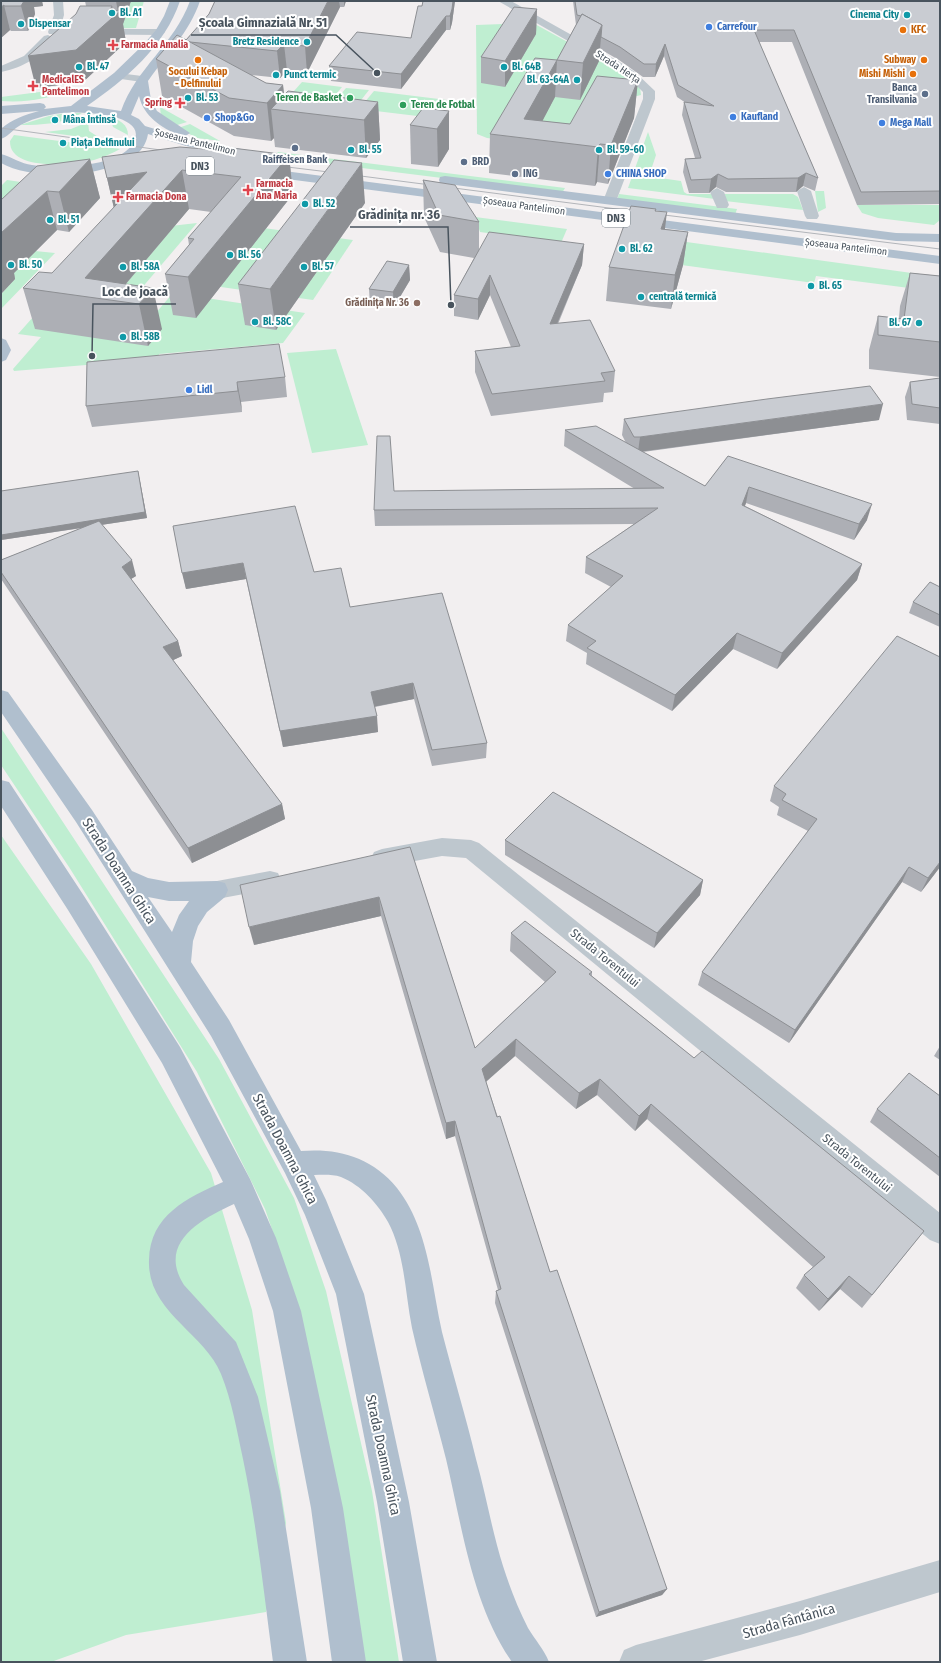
<svg xmlns="http://www.w3.org/2000/svg" width="941" height="1663" font-family="'Fira Sans Condensed',sans-serif">
  <style>
    .green { fill: #bfeed1 }
    .lines { fill: none; stroke-linecap: round; stroke-linejoin: round }
    .minor { fill: #bec7ce; fill-rule: evenodd }
    .major { fill: #b0bfce; fill-rule: evenodd }
    .tram { stroke: #b2b5ba; stroke-width: 1 }
    .wall { fill: #adafb5 }
    .shaded-wall { fill: #8d8f93 }
    .building { fill: #c9ccd2; stroke: #8d8f93 }
    .culture-dot { fill: #0f9aa8; stroke: #fff; stroke-width: 1.5 }
    .shop-dot { fill: #3f7fe0; stroke: #fff; stroke-width: 1.5 }
    .food-dot { fill: #e8710a; stroke: #fff; stroke-width: 1.5 }
    .health-dot { fill: #e0444e; stroke: #fff; stroke-width: 1.5 }
    .service-dot { fill: #5c6f8a; stroke: #fff; stroke-width: 1.5 }
    .leisure-dot { fill: #2e9e5b; stroke: #fff; stroke-width: 1.5 }
    .education-dot { fill: #8d6e63; stroke: #fff; stroke-width: 1.5 }
    .labels { text-anchor: middle; dominant-baseline: central; stroke-width: 4; stroke-linejoin: round; paint-order: stroke }
    .far-culture-label { font-size: 10px; font-weight: bold; fill: #0d838f; stroke: #fff; text-anchor: start }
    .far-shop-label { font-size: 10px; font-weight: bold; fill: #366cbe; stroke: #fff; text-anchor: start }
    .far-food-label { font-size: 10px; font-weight: bold; fill: #c56008; stroke: #fff; text-anchor: end }
    .far-health-label { font-size: 10px; font-weight: bold; fill: #be3a42; stroke: #fff; text-anchor: start }
    .far-street-label { font-size: 10px; fill: #48535d; stroke: #fff }
    .far-service-label { font-size: 10px; font-weight: bold; fill: #4e5e75; stroke: #fff; text-anchor: start }
    .far-leisure-label { font-size: 10px; font-weight: bold; fill: #27864d; stroke: #fff; text-anchor: end }
    .far-education-label { font-size: 10px; font-weight: bold; fill: #785e54; stroke: #fff; text-anchor: end }
    .shield { fill: #fff; stroke: #7f878e; stroke-width: 1 }
    .shield-label { font-size: 11px; font-weight: bold; fill: #48535d }
    .street-label { font-size: 12px; fill: #48535d; stroke: #fff }
    .near-street-label { font-size: 14px; fill: #48535d; stroke: #fff }
    .leader { fill: none; stroke: #48535d; stroke-width: 1.5 }
    .callout-dot { fill: #48535d; stroke: #fff; stroke-width: 1.5 }
    .callout-label { font-size: 13px; text-anchor: middle; font-weight: bold; fill: #48535d; stroke: #fff; stroke-width: 4; stroke-linejoin: round; paint-order: stroke }
  </style>
  <rect width="100%" height="100%" fill="#f2eff0"/>
  <g class="green">
    <path d="M 95,1 L 144,1 L 136,28 L 84,29 Z"/>
    <path d="M 533,23 L 626,74 L 640,88 L 641,95 L 637,96 L 598,92 L 565,142 L 555,146 L 487,138 L 477,134 L 476,25 Z"/>
    <path d="M 302,82 L 342,87 L 327,105 L 286,100 Z"/>
    <path d="M 78,87 C 54,98 28,103 1,101 L 1,97 Z"/>
    <path d="M 346,88 L 369,90 L 354,109 L 331,106 Z"/>
    <path d="M 374,91 L 447,100 L 434,118 L 359,109 Z"/>
    <path d="M 160,107 L 187,122 L 174,126 L 161,117 Z"/>
    <path d="M 66,113 L 82,113 C 62,124 42,125 20,125 L 49,116 Z"/>
    <path d="M 110,117 C 119,120 128,124 128,135 L 113,127 Z"/>
    <path d="M 88,122 L 89,131 L 103,140 L 45,132 L 71,129 Z"/>
    <path d="M 190,124 L 220,141 L 197,138 L 178,128 Z"/>
    <path d="M 648,132 L 656,155 L 650,173 L 661,175 L 660,178 L 681,181 L 684,192 L 687,194 L 713,194 L 715,199 L 628,188 Z"/>
    <path d="M 14,135 L 120,149 C 109,155 97,160 85,162 C 66,165 9,170 10,141 Z"/>
    <path d="M 278,152 L 565,188 L 562,193 L 274,157 Z"/>
    <path d="M 7,180 L 28,183 L 1,209 L 1,186 Z"/>
    <path d="M 815,191 L 824,191 L 826,208 L 818,212 Z"/>
    <path d="M 619,194 L 737,209 L 735,215 L 617,200 Z"/>
    <path d="M 722,194 L 793,194 L 798,197 L 803,210 L 725,201 Z"/>
    <path d="M 857,205 L 939,205 L 940,220 L 934,225 L 878,218 L 862,213 Z"/>
    <path d="M 475,217 L 567,229 L 561,243 L 480,232 Z"/>
    <path d="M 197,223 L 129,303 L 109,233 Z"/>
    <path d="M 233,224 L 353,240 L 313,300 L 186,282 Z"/>
    <path d="M 665,239 L 919,274 L 917,289 L 816,276 L 814,283 L 652,261 Z"/>
    <path d="M 35,251 L 55,253 L 1,309 L 1,294 L 15,279 L 8,278 Z"/>
    <path d="M 173,293 L 305,313 L 283,343 L 159,354 L 158,359 L 14,371 L 13,369 L 41,337 L 18,334 L 42,307 L 148,322 Z"/>
    <path d="M 336,349 L 368,445 L 312,453 L 287,353 Z"/>
    <path d="M 1,728 L 219,1059 L 294,1198 L 326,1291 L 372,1491 L 399,1662 L 364,1662 L 298,1305 L 265,1209 L 197,1072 L 69,867 L 1,765 Z"/>
    <path d="M 1,835 L 91,964 L 211,1173 L 252,1310 L 286,1523 L 266,1612 L 126,1635 L 51,1662 L 1,1662 Z"/>
  </g>
  <g class="lines">
    <g class="minor">
      <path d="M 53,1 L 63,1 L 64,15 L 60,29 L 160,29 L 165,32 L 160,35 L 49,34 L 48,32 L 54,15 Z"/>
      <path d="M 498,1 L 511,1 L 618,61 L 635,72 L 655,91 L 655,99 L 615,204 L 605,204 L 603,201 L 643,99 L 643,92 L 627,76 L 610,65 Z"/>
      <path d="M 48,35 L 53,38 C 40,58 24,67 1,72 L 1,66 L 24,56 L 44,36 Z"/>
      <path d="M 118,73 L 142,76 L 148,79 L 142,82 L 114,78 L 112,76 L 114,74 Z"/>
      <path d="M 804,187 L 811,191 L 819,216 L 817,219 L 807,219 L 805,216 L 797,191 Z"/>
      <path d="M 717,188 L 724,192 L 729,205 L 727,208 L 717,208 L 710,192 Z"/>
      <path d="M 442,838 L 471,840 L 479,843 L 940,1213 L 940,1244 L 930,1240 L 466,858 L 442,856 L 382,867 L 374,864 L 371,858 L 374,852 L 382,849 Z"/>
      <path d="M 270,871 L 278,873 L 281,880 L 278,887 L 270,889 L 217,899 L 209,897 L 206,890 L 209,883 L 217,881 Z"/>
      <path d="M 940,1560 L 940,1592 L 800,1635 L 698,1662 L 619,1662 L 624,1650 L 636,1645 L 800,1601 Z"/>
    </g>
    <g class="major">
      <path d="M 170,1 L 180,1 C 165,46 125,80 87,106 L 121,111 C 136,68 174,45 190,1 L 200,1 C 189,33 167,54 148,81 L 151,100 L 157,111 L 190,133 L 184,137 L 180,136 C 161,127 144,117 139,96 L 131,115 L 139,119 L 145,126 L 188,139 L 262,153 L 264,156 L 262,159 L 258,160 L 186,146 L 148,134 C 147,140 144,147 140,151 C 111,178 35,182 1,163 L 1,154 C 12,157 21,164 32,165 C 56,169 116,167 131,146 C 156,113 78,111 62,113 C 46,115 29,119 16,128 C 11,132 7,137 1,139 L 1,129 C 12,119 25,115 39,111 L 1,114 L 1,106 L 40,103 L 44,104 L 46,107 L 44,109 L 71,106 L 114,73 L 144,44 L 156,30 L 164,16 Z"/>
      <path d="M 261,168 L 940,256 L 940,264 L 256,175 L 255,172 Z"/>
      <path d="M 445,176 L 896,233 L 940,234 L 940,242 L 896,241 L 440,183 L 439,180 L 440,177 Z"/>
      <path d="M 1,338 L 6,340 L 11,350 L 6,360 L 1,362 Z"/>
      <path d="M 1,690 L 8,692 L 92,810 L 132,871 L 148,878 L 169,882 L 217,881 L 225,883 L 228,890 L 225,897 L 207,912 L 198,926 L 193,941 L 191,962 L 229,1020 L 301,1151 C 338,1148 372,1157 397,1188 C 429,1229 431,1283 442,1332 C 453,1375 466,1417 476,1459 C 486,1495 492,1531 503,1566 C 510,1588 518,1608 528,1628 C 535,1640 544,1649 549,1662 L 512,1662 C 472,1605 462,1526 446,1459 C 435,1415 422,1372 412,1328 C 405,1293 405,1254 388,1222 C 378,1204 361,1185 341,1177 C 332,1174 322,1175 314,1175 L 326,1200 L 364,1294 L 409,1502 L 437,1662 L 403,1662 L 377,1502 L 336,1294 L 305,1215 L 285,1173 L 211,1036 L 76,822 L 1,712 ZM 148,897 L 169,901 L 189,901 L 179,915 L 172,932 Z"/>
      <path d="M 1,780 L 9,782 L 84,896 L 180,1047 L 250,1179 L 276,1238 L 301,1311 L 343,1508 L 366,1662 L 332,1662 L 311,1508 L 273,1311 L 249,1239 L 234,1204 C 201,1219 157,1243 184,1285 L 236,1342 L 258,1397 L 280,1491 L 307,1662 L 273,1662 C 264,1594 257,1526 243,1459 C 237,1431 232,1401 221,1374 C 204,1332 147,1312 149,1260 C 150,1215 187,1198 223,1182 L 162,1063 L 68,910 L 1,806 Z"/>
    </g>
    <g class="tram">
      <path d="M 1,128 L 168,151"/>
      <path d="M 279,166 L 337,173"/>
      <path d="M 353,175 L 640,212"/>
      <path d="M 656,214 L 940,249"/>
    </g>
  </g>
  <g class="wall">
    <path d="M 1,1 L 42,1 L 43,6 L 34,7 L 35,14 L 28,31 L 11,31 L 10,30 L 1,38 Z"/>
    <path d="M 85,1 L 131,1 L 123,24 L 126,42 L 83,82 L 36,88 L 86,6 Z"/>
    <path d="M 215,1 L 346,1 L 344,7 L 340,7 L 307,73 L 287,71 L 280,78 L 251,75 L 266,83 L 283,85 L 284,95 L 378,102 L 380,140 L 366,158 L 275,147 L 274,138 L 271,141 L 234,136 L 162,96 L 156,59 L 186,40 L 209,14 Z"/>
    <path d="M 423,1 L 455,1 L 452,23 L 450,30 L 446,30 L 401,89 L 331,81 L 329,66 L 411,38 L 422,6 Z"/>
    <path d="M 573,1 L 940,1 L 940,204 L 857,205 L 792,42 L 759,42 L 818,178 L 815,191 L 803,186 L 796,192 L 726,192 L 716,187 L 709,193 L 689,193 L 683,172 L 685,159 L 695,158 L 682,115 L 684,102 L 686,103 L 677,97 L 664,56 L 655,77 L 643,77 L 619,60 L 600,49 L 599,61 L 580,100 L 555,97 L 542,121 L 570,124 L 638,80 L 634,118 L 608,184 L 597,182 L 595,186 L 489,173 L 490,134 L 557,60 L 576,25 Z"/>
    <path d="M 537,9 L 536,34 L 505,87 L 481,83 L 481,57 Z"/>
    <path d="M 449,111 L 449,149 L 438,167 L 411,164 L 410,125 Z"/>
    <path d="M 229,151 L 289,155 L 293,194 L 196,318 L 173,315 L 165,274 L 189,245 L 188,238 L 211,212 L 189,209 L 126,284 L 162,329 L 148,346 L 35,329 L 23,288 L 52,273 L 114,208 L 102,157 Z"/>
    <path d="M 90,159 L 100,198 L 69,232 L 57,230 L 14,273 L 15,279 L 1,294 L 1,200 Z"/>
    <path d="M 423,180 L 479,222 L 479,250 L 584,244 L 582,265 L 558,324 L 615,371 L 613,392 L 604,393 L 603,402 L 491,416 L 475,372 L 475,351 L 511,347 L 490,295 L 478,320 L 454,316 L 454,295 L 474,258 L 440,252 L 424,217 Z"/>
    <path d="M 365,203 L 276,330 L 245,325 L 238,284 Z"/>
    <path d="M 656,209 L 656,211 L 665,229 L 688,232 L 683,265 L 671,309 L 606,301 L 609,267 Z"/>
    <path d="M 409,265 L 410,280 L 394,307 L 370,304 L 369,289 Z"/>
    <path d="M 910,273 L 940,276 L 940,377 L 869,369 L 869,350 L 878,316 L 899,318 L 900,306 Z"/>
    <path d="M 87,362 L 285,377 L 287,397 L 241,402 L 242,412 L 92,427 L 86,406 Z"/>
    <path d="M 940,378 L 940,424 L 907,420 L 905,397 L 910,382 Z"/>
    <path d="M 624,419 L 879,420 L 643,452 L 705,486 L 728,456 L 867,520 L 854,540 L 746,503 L 745,506 L 862,564 L 857,580 L 777,669 L 733,649 L 672,711 L 586,664 L 587,653 L 566,641 L 568,625 L 611,587 L 585,573 L 586,557 L 634,524 L 375,526 L 374,510 L 635,489 L 564,446 L 565,430 L 626,443 L 622,435 Z"/>
    <path d="M 138,471 L 147,518 L 101,525 L 136,576 L 131,579 L 178,641 L 182,656 L 173,660 L 282,804 L 285,819 L 192,863 L 1,579 L 1,560 L 82,528 L 1,540 Z"/>
    <path d="M 173,526 L 314,572 L 350,607 L 487,743 L 486,758 L 432,766 L 414,699 L 375,707 L 378,732 L 283,747 L 246,579 L 186,589 Z"/>
    <path d="M 940,587 L 940,627 L 909,613 L 913,602 Z"/>
    <path d="M 774,786 L 940,867 L 921,892 L 902,882 L 789,1043 L 698,985 L 702,972 L 808,831 L 777,815 L 779,807 L 770,801 Z"/>
    <path d="M 505,840 L 703,880 L 700,895 L 654,948 L 505,855 Z"/>
    <path d="M 410,847 L 475,1048 L 545,982 L 510,951 L 511,933 L 592,972 L 592,976 L 694,1058 L 924,1231 L 862,1308 L 840,1289 L 819,1311 L 796,1288 L 804,1275 L 813,1267 L 647,1119 L 635,1131 L 597,1095 L 576,1109 L 515,1056 L 486,1082 L 550,1272 L 667,1589 L 662,1595 L 596,1617 L 495,1303 L 496,1291 L 498,1290 L 455,1136 L 446,1139 L 381,916 L 254,945 Z"/>
    <path d="M 940,1046 L 940,1060 L 934,1056 Z"/>
    <path d="M 940,1096 L 940,1177 L 870,1122 L 877,1109 Z"/>
  </g>
  <g class="shaded-wall">
    <path d="M 24,1 L 42,1 L 43,6 L 34,7 L 35,14 L 28,31 L 21,6 Z"/>
    <path d="M 116,1 L 131,1 L 123,24 L 126,42 L 83,82 L 36,88 L 28,56 L 110,10 L 112,6 L 114,16 L 118,12 Z"/>
    <path d="M 328,1 L 339,1 L 340,7 L 307,73 L 305,46 Z"/>
    <path d="M 344,1 L 346,1 L 344,7 Z"/>
    <path d="M 453,1 L 455,1 L 452,23 L 450,30 L 450,16 Z"/>
    <path d="M 4,5 L 10,30 L 1,38 L 1,7 Z"/>
    <path d="M 537,9 L 536,34 L 505,87 L 505,61 Z"/>
    <path d="M 446,16 L 446,30 L 401,89 L 401,74 Z"/>
    <path d="M 602,25 L 599,61 L 580,100 L 583,63 Z"/>
    <path d="M 284,44 L 287,71 L 280,78 L 277,51 Z"/>
    <path d="M 665,44 L 664,56 L 655,77 L 656,64 Z"/>
    <path d="M 557,60 L 555,97 L 533,139 L 524,119 Z"/>
    <path d="M 638,80 L 634,118 L 608,184 L 611,145 Z"/>
    <path d="M 283,85 L 286,111 L 271,109 L 274,138 L 271,141 L 267,103 Z"/>
    <path d="M 378,102 L 380,140 L 366,158 L 364,120 Z"/>
    <path d="M 449,111 L 449,149 L 438,167 L 437,129 Z"/>
    <path d="M 600,144 L 597,182 L 595,186 L 598,147 Z"/>
    <path d="M 289,155 L 293,194 L 196,318 L 188,277 Z"/>
    <path d="M 90,159 L 100,198 L 69,232 L 59,192 Z"/>
    <path d="M 362,163 L 365,203 L 276,330 L 270,289 Z"/>
    <path d="M 182,170 L 189,209 L 112,300 L 85,278 L 116,217 L 107,178 L 147,172 Z"/>
    <path d="M 806,173 L 803,186 L 796,192 L 798,178 Z"/>
    <path d="M 718,174 L 716,187 L 709,193 L 711,179 Z"/>
    <path d="M 47,191 L 57,230 L 14,273 L 15,279 L 1,294 L 1,233 Z"/>
    <path d="M 667,212 L 663,245 L 661,229 Z"/>
    <path d="M 688,232 L 683,265 L 671,309 L 675,275 Z"/>
    <path d="M 584,244 L 582,265 L 548,345 L 550,324 Z"/>
    <path d="M 409,265 L 410,280 L 394,307 L 393,292 Z"/>
    <path d="M 490,275 L 490,295 L 478,320 L 478,299 Z"/>
    <path d="M 153,288 L 162,329 L 148,346 L 139,304 Z"/>
    <path d="M 237,382 L 241,402 L 242,412 L 238,391 Z"/>
    <path d="M 883,404 L 879,420 L 638,452 L 640,437 Z"/>
    <path d="M 138,471 L 147,518 L 1,540 L 1,535 Z"/>
    <path d="M 749,487 L 746,503 L 738,521 L 742,505 Z"/>
    <path d="M 872,504 L 867,520 L 854,540 L 859,524 Z"/>
    <path d="M 132,560 L 136,576 L 126,582 L 122,567 Z"/>
    <path d="M 243,563 L 246,579 L 186,589 L 182,573 Z"/>
    <path d="M 862,564 L 857,580 L 777,669 L 782,653 Z"/>
    <path d="M 737,633 L 733,649 L 672,711 L 675,695 Z"/>
    <path d="M 178,641 L 182,656 L 167,663 L 163,647 Z"/>
    <path d="M 413,683 L 414,699 L 372,707 L 371,692 Z"/>
    <path d="M 377,716 L 378,732 L 283,747 L 280,731 Z"/>
    <path d="M 282,804 L 285,819 L 192,863 L 188,848 Z"/>
    <path d="M 940,862 L 940,867 L 921,892 L 928,878 Z"/>
    <path d="M 909,867 L 902,882 L 789,1043 L 795,1030 Z"/>
    <path d="M 703,880 L 700,895 L 654,948 L 657,933 Z"/>
    <path d="M 379,897 L 381,916 L 254,945 L 249,927 Z"/>
    <path d="M 516,1039 L 515,1056 L 482,1085 L 482,1069 Z"/>
    <path d="M 600,1079 L 597,1095 L 576,1109 L 579,1093 Z"/>
    <path d="M 651,1104 L 647,1119 L 635,1131 L 639,1116 Z"/>
    <path d="M 455,1121 L 455,1136 L 446,1139 L 446,1123 Z"/>
    <path d="M 849,1276 L 840,1289 L 819,1311 L 828,1299 Z"/>
    <path d="M 667,1589 L 662,1595 L 596,1617 L 599,1612 Z"/>
  </g>
  <g class="building">
    <path d="M 1,1 L 24,1 L 21,6 L 4,6 L 4,5 L 1,7 Z"/>
    <path d="M 215,1 L 328,1 L 305,46 L 284,44 L 277,51 L 190,42 L 186,40 L 209,14 Z"/>
    <path d="M 423,1 L 453,1 L 452,9 L 450,16 L 446,16 L 401,74 L 329,66 L 357,32 L 411,38 L 418,6 L 422,6 Z"/>
    <path d="M 575,1 L 940,1 L 940,191 L 861,192 L 794,30 L 754,30 L 818,178 L 806,173 L 798,178 L 728,179 L 718,174 L 711,179 L 691,180 L 685,159 L 701,158 L 684,102 L 714,106 L 678,85 L 665,44 L 656,64 L 644,64 L 620,47 L 601,37 L 602,25 L 582,14 L 581,16 L 577,15 Z"/>
    <path d="M 80,6 L 112,6 L 110,10 L 120,11 L 76,50 L 28,56 L 76,14 Z"/>
    <path d="M 514,7 L 537,9 L 505,61 L 481,57 Z"/>
    <path d="M 582,14 L 602,25 L 583,63 L 557,60 Z"/>
    <path d="M 177,35 L 266,83 L 283,85 L 267,103 L 229,98 L 156,59 Z"/>
    <path d="M 535,58 L 557,60 L 524,119 L 570,124 L 597,76 L 638,80 L 611,145 L 600,144 L 598,147 L 490,134 Z"/>
    <path d="M 288,91 L 378,102 L 364,120 L 271,109 Z"/>
    <path d="M 423,108 L 449,111 L 437,129 L 410,125 Z"/>
    <path d="M 180,147 L 229,151 L 232,148 L 289,155 L 188,277 L 165,274 L 194,239 L 188,238 L 241,177 L 182,170 L 85,278 L 153,288 L 139,304 L 23,288 L 39,272 L 52,273 L 147,172 L 107,178 L 102,157 Z"/>
    <path d="M 90,159 L 59,192 L 47,191 L 1,233 L 1,200 L 37,166 Z"/>
    <path d="M 334,160 L 362,163 L 270,289 L 238,284 Z"/>
    <path d="M 423,180 L 455,185 L 479,222 L 439,215 Z"/>
    <path d="M 631,206 L 656,209 L 655,211 L 667,212 L 661,229 L 688,232 L 675,275 L 609,267 Z"/>
    <path d="M 489,232 L 584,244 L 550,324 L 590,320 L 615,371 L 601,373 L 605,381 L 492,394 L 475,351 L 520,346 L 490,275 L 478,299 L 454,295 Z"/>
    <path d="M 387,261 L 409,265 L 393,292 L 369,289 Z"/>
    <path d="M 910,273 L 940,276 L 940,342 L 878,335 L 878,316 L 904,319 Z"/>
    <path d="M 279,344 L 285,377 L 237,382 L 238,391 L 86,406 L 87,362 Z"/>
    <path d="M 940,378 L 940,408 L 912,404 L 910,382 Z"/>
    <path d="M 870,386 L 883,404 L 640,437 L 634,437 L 624,419 L 767,399 Z"/>
    <path d="M 596,426 L 705,486 L 728,456 L 872,504 L 859,524 L 749,487 L 742,505 L 862,564 L 782,653 L 737,633 L 675,695 L 587,648 L 596,641 L 568,625 L 623,576 L 586,557 L 658,508 L 374,510 L 377,436 L 390,436 L 394,491 L 664,488 L 565,430 Z"/>
    <path d="M 138,471 L 145,512 L 1,535 L 1,491 Z"/>
    <path d="M 295,506 L 314,572 L 341,568 L 350,607 L 442,593 L 487,743 L 432,750 L 413,683 L 371,692 L 377,716 L 280,731 L 243,563 L 182,573 L 173,526 Z"/>
    <path d="M 99,521 L 132,560 L 122,567 L 178,641 L 163,647 L 282,804 L 188,848 L 1,572 L 1,560 Z"/>
    <path d="M 930,582 L 940,587 L 940,615 L 913,602 Z"/>
    <path d="M 897,636 L 940,657 L 940,862 L 928,878 L 909,867 L 795,1030 L 702,972 L 817,819 L 782,800 L 786,794 L 774,786 Z"/>
    <path d="M 553,792 L 703,880 L 657,933 L 505,840 Z"/>
    <path d="M 410,847 L 475,1048 L 556,972 L 511,933 L 525,921 L 592,972 L 589,974 L 694,1058 L 702,1051 L 924,1231 L 872,1295 L 849,1276 L 828,1299 L 804,1275 L 825,1257 L 651,1104 L 639,1116 L 600,1079 L 579,1093 L 516,1039 L 482,1069 L 497,1117 L 500,1116 L 550,1272 L 557,1270 L 667,1589 L 599,1612 L 496,1291 L 501,1289 L 455,1121 L 446,1123 L 379,897 L 249,927 L 240,885 Z"/>
    <path d="M 909,1073 L 940,1096 L 940,1158 L 877,1109 Z"/>
  </g>
  <g class="culture-dot">
    <circle cx="112" cy="13" r="4"/>
    <circle cx="907" cy="15" r="4"/>
    <circle cx="21" cy="24" r="4"/>
    <circle cx="307" cy="42" r="4"/>
    <circle cx="79" cy="67" r="4"/>
    <circle cx="504" cy="67" r="4"/>
    <circle cx="276" cy="75" r="4"/>
    <circle cx="577" cy="80" r="4"/>
    <circle cx="188" cy="98" r="4"/>
    <circle cx="55" cy="120" r="4"/>
    <circle cx="63" cy="143" r="4"/>
    <circle cx="351" cy="150" r="4"/>
    <circle cx="599" cy="150" r="4"/>
    <circle cx="305" cy="204" r="4"/>
    <circle cx="50" cy="220" r="4"/>
    <circle cx="622" cy="249" r="4"/>
    <circle cx="230" cy="255" r="4"/>
    <circle cx="11" cy="265" r="4"/>
    <circle cx="123" cy="267" r="4"/>
    <circle cx="304" cy="267" r="4"/>
    <circle cx="811" cy="286" r="4"/>
    <circle cx="641" cy="297" r="4"/>
    <circle cx="255" cy="322" r="4"/>
    <circle cx="919" cy="323" r="4"/>
    <circle cx="123" cy="337" r="4"/>
  </g>
  <g class="shop-dot">
    <circle cx="709" cy="27" r="4"/>
    <circle cx="733" cy="117" r="4"/>
    <circle cx="207" cy="118" r="4"/>
    <circle cx="882" cy="123" r="4"/>
    <circle cx="608" cy="174" r="4"/>
    <circle cx="189" cy="390" r="4"/>
  </g>
  <g class="food-dot">
    <circle cx="903" cy="30" r="4"/>
    <circle cx="198" cy="60" r="4"/>
    <circle cx="924" cy="60" r="4"/>
    <circle cx="913" cy="74" r="4"/>
  </g>
  <g class="health-dot">
    <path d="M111 39h4v4h4v4h-4v4h-4v-4h-4v-4h4z"/>
    <path d="M31 80h4v4h4v4h-4v4h-4v-4h-4v-4h4z"/>
    <path d="M178 97h4v4h4v4h-4v4h-4v-4h-4v-4h4z"/>
    <path d="M246 184h4v4h4v4h-4v4h-4v-4h-4v-4h4z"/>
    <path d="M116 191h4v4h4v4h-4v4h-4v-4h-4v-4h4z"/>
  </g>
  <g class="service-dot">
    <circle cx="925" cy="94" r="4"/>
    <circle cx="295" cy="148" r="4"/>
    <circle cx="464" cy="162" r="4"/>
    <circle cx="515" cy="174" r="4"/>
  </g>
  <g class="leisure-dot">
    <circle cx="350" cy="98" r="4"/>
    <circle cx="403" cy="105" r="4"/>
  </g>
  <circle class="education-dot" cx="417" cy="303" r="4"/>
  <g class="labels">
    <g class="far-culture-label">
      <text x="120" y="13">Bl. A1</text>
      <text x="899" y="15" text-anchor="end">Cinema City</text>
      <text x="29" y="24">Dispensar</text>
      <text x="299" y="42" text-anchor="end">Bretz Residence</text>
      <text x="87" y="67">Bl. 47</text>
      <text x="512" y="67">Bl. 64B</text>
      <text x="284" y="75">Punct termic</text>
      <text x="569" y="80" text-anchor="end">Bl. 63-64A</text>
      <text x="196" y="98">Bl. 53</text>
      <text x="63" y="120">Mâna Întinsă</text>
      <text x="71" y="143">Piața Delfinului</text>
      <text x="359" y="150">Bl. 55</text>
      <text x="607" y="150">Bl. 59-60</text>
      <text x="313" y="204">Bl. 52</text>
      <text x="58" y="220">Bl. 51</text>
      <text x="630" y="249">Bl. 62</text>
      <text x="238" y="255">Bl. 56</text>
      <text x="19" y="265">Bl. 50</text>
      <text x="131" y="267">Bl. 58A</text>
      <text x="312" y="267">Bl. 57</text>
      <text x="819" y="286">Bl. 65</text>
      <text x="649" y="297">centrală termică</text>
      <text x="263" y="322">Bl. 58C</text>
      <text x="911" y="323" text-anchor="end">Bl. 67</text>
      <text x="131" y="337">Bl. 58B</text>
    </g>
    <g class="far-shop-label">
      <text x="717" y="27">Carrefour</text>
      <text x="741" y="117">Kaufland</text>
      <text x="215" y="118">Shop&amp;Go</text>
      <text x="890" y="123">Mega Mall</text>
      <text x="616" y="174">CHINA SHOP</text>
      <text x="197" y="390">Lidl</text>
    </g>
    <g class="far-food-label">
      <text x="911" y="30" text-anchor="start">KFC</text>
      <text x="916" y="60">Subway</text>
      <text x="198" y="72" text-anchor="middle">Socului Kebap<tspan x="198" dy="12">- Delfinului</tspan></text>
      <text x="905" y="74">Mishi Mishi</text>
    </g>
    <g class="far-health-label">
      <text x="121" y="45">Farmacia Amalia</text>
      <text x="42" y="80">MedicalES<tspan x="42" dy="12">Pantelimon</tspan></text>
      <text x="172" y="103" text-anchor="end">Spring</text>
      <text x="256" y="184">Farmacia<tspan x="256" dy="12">Ana Maria</tspan></text>
      <text x="126" y="197">Farmacia Dona</text>
    </g>
    <g class="far-street-label">
      <text transform="translate(618 67) rotate(33)">Strada Herța</text>
      <text transform="translate(195 142) rotate(14)">Șoseaua Pantelimon</text>
      <text transform="translate(524 206) rotate(8)">Șoseaua Pantelimon</text>
      <text transform="translate(846 247) rotate(7)">Șoseaua Pantelimon</text>
    </g>
    <g class="far-service-label">
      <text x="917" y="88" text-anchor="end">Banca<tspan x="917" dy="12">Transilvania</tspan></text>
      <text x="295" y="160" text-anchor="middle">Raiffeisen Bank</text>
      <text x="472" y="162">BRD</text>
      <text x="523" y="174">ING</text>
    </g>
    <g class="far-leisure-label">
      <text x="342" y="98">Teren de Basket</text>
      <text x="411" y="105" text-anchor="start">Teren de Fotbal</text>
    </g>
    <g class="far-education-label">
      <text x="409" y="303">Grădinița Nr. 36</text>
    </g>
    <g class="shield">
      <rect x="186" y="157" width="28" height="18" rx="3"/>
      <rect x="602" y="209" width="28" height="18" rx="3"/>
    </g>
    <g class="shield-label">
      <text x="200" y="166">DN3</text>
      <text x="616" y="218">DN3</text>
    </g>
    <g class="street-label">
      <text transform="translate(605 958) rotate(39)">Strada Torentului</text>
      <text transform="translate(857 1163) rotate(39)">Strada Torentului</text>
    </g>
    <g class="near-street-label">
      <text transform="translate(119 871) rotate(57)">Strada Doamna Ghica</text>
      <text transform="translate(285 1149) rotate(62)">Strada Doamna Ghica</text>
      <text transform="translate(383 1455) rotate(78)">Strada Doamna Ghica</text>
      <text transform="translate(789 1621) rotate(-16)">Strada Fântânica</text>
    </g>
  </g>
  <path class="leader" d="M377 73L336 35H191M451 305L448 227H350M92 356L93 304H176"/>
  <g class="callout-dot">
    <circle cx="377" cy="73" r="4"/>
    <circle cx="451" cy="305" r="4"/>
    <circle cx="92" cy="356" r="4"/>
  </g>
  <g class="callout-label">
    <text x="263" y="27">Școala Gimnazială Nr. 51</text>
    <text x="399" y="219">Grădinița nr. 36</text>
    <text x="135" y="296">Loc de joacă</text>
  </g>
  <rect width="941" height="1663" fill="none" stroke="#48535d" stroke-width="4"/>
</svg>
